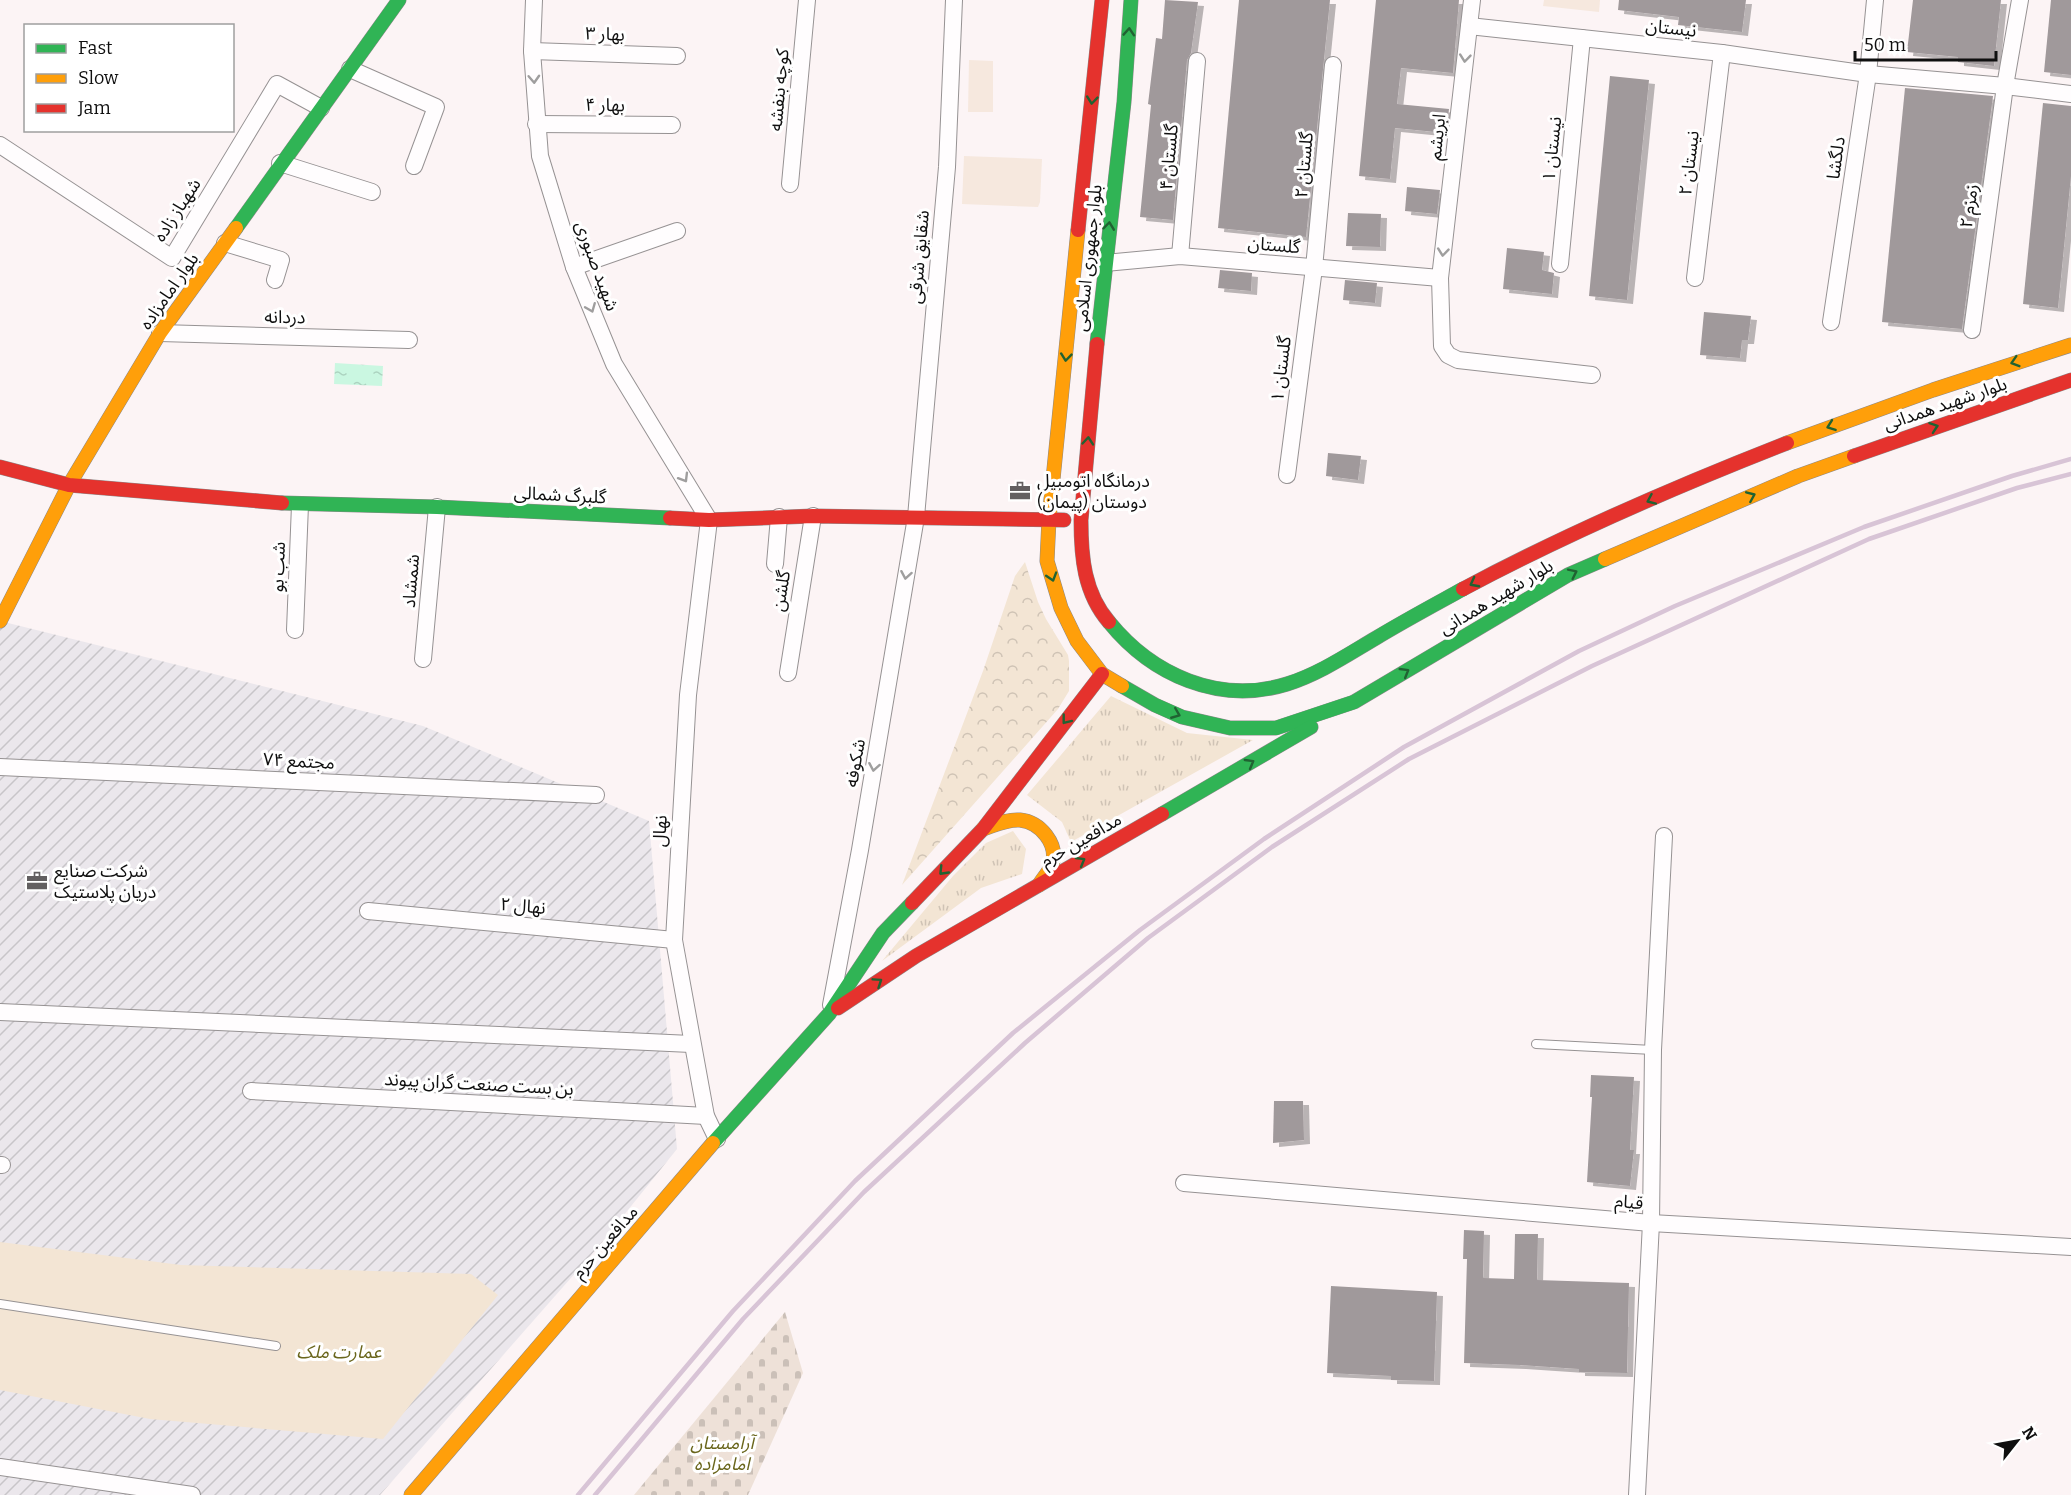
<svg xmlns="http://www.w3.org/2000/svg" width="2071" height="1495" font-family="Bitter,'Noto Sans Arabic',serif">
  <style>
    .industrial { fill: url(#industrial-furrows) }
    .grass { fill: url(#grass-tufts) }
    .cemetery { fill: url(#cemetery-stones) }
    .park { fill: url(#park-crowns) }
    .garden { fill: #f3e5d4 }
    .pitch { fill: #f6e8de }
    .water { fill: url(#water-ripples) }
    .building { fill: #a0999b; filter: url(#shadow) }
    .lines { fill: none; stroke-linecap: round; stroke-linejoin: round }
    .lane-casing { stroke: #969293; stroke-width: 10 }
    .street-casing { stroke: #969293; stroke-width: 18 }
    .fast-casing { stroke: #8c8989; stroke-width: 15 }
    .slow-casing { stroke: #8c8989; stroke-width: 15 }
    .jam-casing { stroke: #8c8989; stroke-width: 15 }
    .lane { stroke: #fffdfe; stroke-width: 8 }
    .street { stroke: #fffdfe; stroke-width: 16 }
    .fast { stroke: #30b455; stroke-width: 14 }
    .slow { stroke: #ff9f0a; stroke-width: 14 }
    .jam { stroke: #e5322d; stroke-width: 14 }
    .rail { stroke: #d8c4d6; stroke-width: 4.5 }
    .oneway { stroke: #206232 }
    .oneway2 { stroke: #9f9e9e }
    .labels { text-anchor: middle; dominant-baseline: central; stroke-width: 6; stroke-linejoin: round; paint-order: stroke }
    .street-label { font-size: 18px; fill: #0f0f0f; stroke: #fff }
    .poi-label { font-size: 18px; fill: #0f0f0f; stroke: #fff; text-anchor: start }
    .park-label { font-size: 18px; font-style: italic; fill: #6a661c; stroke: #fff }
  </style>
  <defs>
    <pattern id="industrial-furrows" width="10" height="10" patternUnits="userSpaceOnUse" patternTransform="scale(1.5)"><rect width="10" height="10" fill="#ebe7ec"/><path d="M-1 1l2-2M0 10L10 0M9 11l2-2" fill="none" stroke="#c8c5c9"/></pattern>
    <pattern id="grass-tufts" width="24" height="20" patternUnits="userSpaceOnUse" patternTransform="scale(1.5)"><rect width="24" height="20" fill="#f3e5d4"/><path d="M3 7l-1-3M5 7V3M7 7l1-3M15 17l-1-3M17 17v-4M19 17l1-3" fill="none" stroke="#cfc3b5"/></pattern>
    <pattern id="cemetery-stones" width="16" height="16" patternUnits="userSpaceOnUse" patternTransform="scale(1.5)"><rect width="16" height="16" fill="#eee1d8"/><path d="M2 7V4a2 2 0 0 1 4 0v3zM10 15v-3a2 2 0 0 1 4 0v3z" fill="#cbc0b8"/></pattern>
    <pattern id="park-crowns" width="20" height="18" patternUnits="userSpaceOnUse" patternTransform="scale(1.5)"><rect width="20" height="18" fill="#f3e5d4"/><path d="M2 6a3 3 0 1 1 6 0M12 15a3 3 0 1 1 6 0" fill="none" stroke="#cfc3b5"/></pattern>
    <pattern id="water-ripples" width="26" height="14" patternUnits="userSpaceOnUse" patternTransform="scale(1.5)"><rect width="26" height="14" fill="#caf7e1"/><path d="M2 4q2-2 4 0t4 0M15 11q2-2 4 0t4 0" fill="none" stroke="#acd3c0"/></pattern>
    <filter id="shadow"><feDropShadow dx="6" dy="4" stdDeviation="0" flood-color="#0004"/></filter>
  </defs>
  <rect width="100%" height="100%" fill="#fcf4f5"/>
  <path class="industrial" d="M 0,621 L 423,726 L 649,821 L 677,1149 L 599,1246 L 380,1495 L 0,1495 Z"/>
  <g class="grass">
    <path d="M 1111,696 L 1187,733 L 1253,740 L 1071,842 L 1062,822 L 1027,795 Z"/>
    <path d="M 1013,831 L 1026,849 L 1022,874 L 981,888 L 882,961 L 953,876 L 986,843 Z"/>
  </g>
  <path class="cemetery" d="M 785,1312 L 803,1373 L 748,1495 L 634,1495 Z"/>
  <path class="park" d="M 1025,562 L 1038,602 L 1046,619 L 1068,655 L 1069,661 L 1069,691 L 1058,709 L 902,885 L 983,671 L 1015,576 Z"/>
  <path class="garden" d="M 0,1242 L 181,1265 L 471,1274 L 498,1295 L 383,1439 L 150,1419 L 0,1390 Z"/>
  <g class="pitch">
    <path d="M 1544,0 L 1600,0 L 1599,12 L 1543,6 Z"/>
    <path d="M 969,60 L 993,61 L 993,112 L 968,112 Z"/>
    <path d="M 964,156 L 1042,159 L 1040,202 L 1038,207 L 962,204 Z"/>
  </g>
  <path class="water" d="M 335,363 L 383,366 L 382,386 L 334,384 Z"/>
  <g class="building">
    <path d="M 1165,0 L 1198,2 L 1191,53 L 1187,60 L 1173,220 L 1140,217 L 1151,105 L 1148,104 L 1156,38 L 1162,39 Z"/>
    <path d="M 1239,0 L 1330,0 L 1306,237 L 1218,228 Z"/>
    <path d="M 1376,0 L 1459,0 L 1453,73 L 1401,68 L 1397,104 L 1449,109 L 1446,133 L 1395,128 L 1390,179 L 1359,176 Z"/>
    <path d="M 1619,0 L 1746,0 L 1742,32 L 1678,25 L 1679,17 L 1618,10 Z"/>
    <path d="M 1913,0 L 2001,0 L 1994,66 L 1958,62 L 1958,57 L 1907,52 Z"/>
    <path d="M 2051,0 L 2071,0 L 2071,75 L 2044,72 Z"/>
    <path d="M 1610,76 L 1649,80 L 1627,300 L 1589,296 Z"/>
    <path d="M 1905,88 L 1993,96 L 1962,329 L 1882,322 Z"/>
    <path d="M 2043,103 L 2071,106 L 2071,176 L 2058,308 L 2023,304 Z"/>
    <path d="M 1407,187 L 1440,190 L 1437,214 L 1405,211 Z"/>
    <path d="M 1348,213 L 1381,214 L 1380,247 L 1346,246 Z"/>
    <path d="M 1507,248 L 1544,252 L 1542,270 L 1554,273 L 1552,294 L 1503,289 Z"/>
    <path d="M 1220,270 L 1252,273 L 1251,291 L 1218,288 Z"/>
    <path d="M 1345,280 L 1377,283 L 1375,303 L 1343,300 Z"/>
    <path d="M 1704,312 L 1751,316 L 1748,340 L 1742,340 L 1740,358 L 1700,355 Z"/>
    <path d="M 1328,453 L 1361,456 L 1358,480 L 1326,476 Z"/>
    <path d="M 1591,1075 L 1634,1077 L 1630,1150 L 1634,1150 L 1630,1186 L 1587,1182 L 1592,1097 L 1590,1097 Z"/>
    <path d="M 1274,1101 L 1303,1101 L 1304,1140 L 1273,1143 Z"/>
    <path d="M 1464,1230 L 1484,1231 L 1483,1278 L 1514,1279 L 1515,1234 L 1538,1234 L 1537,1280 L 1629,1283 L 1627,1373 L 1579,1372 L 1579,1369 L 1520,1365 L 1464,1363 L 1467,1259 L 1463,1259 Z"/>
    <path d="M 1331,1286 L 1437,1292 L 1434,1381 L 1391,1380 L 1391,1376 L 1327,1373 Z"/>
  </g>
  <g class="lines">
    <defs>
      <g id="lane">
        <path d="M 1536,1044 L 1653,1050"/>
        <path d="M 0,1304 L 276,1346"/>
      </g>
      <g id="street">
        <path d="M 534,0 L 532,51 L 540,156 L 574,267 L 614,364 L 709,520 L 688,695 L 674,940 L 706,1116 L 717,1139"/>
        <path d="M 1472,0 L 1440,278 L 1442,346 L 1448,355 L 1458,360 L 1592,375"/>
        <path d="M 1469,26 L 1722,53 L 1868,74 L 2005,86 L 2071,94"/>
        <path d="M 532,51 L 677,56"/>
        <path d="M 350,69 L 436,107 L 414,166"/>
        <path d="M 536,124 L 672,125"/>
        <path d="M 0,145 L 172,258 L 277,84 L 321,108"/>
        <path d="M 280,163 L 372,192"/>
        <path d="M 790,184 L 807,0"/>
        <path d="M 225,243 L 281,260 L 275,280"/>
        <path d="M 1180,256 L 1197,61"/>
        <path d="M 1105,263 L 1180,256 L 1440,278"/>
        <path d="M 1560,264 L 1582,38"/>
        <path d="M 574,267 L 677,231"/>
        <path d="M 1695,278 L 1722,53"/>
        <path d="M 1831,322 L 1868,74 L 1875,0"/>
        <path d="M 1972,330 L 2005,86 L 2020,0"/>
        <path d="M 160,333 L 409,340"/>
        <path d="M 1287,475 L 1314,268 L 1333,65"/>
        <path d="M 775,564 L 779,517"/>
        <path d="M 295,630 L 300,505"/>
        <path d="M 423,659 L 437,507"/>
        <path d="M 788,673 L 813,516"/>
        <path d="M 0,767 L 596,795"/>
        <path d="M 368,911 L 674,940"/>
        <path d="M 831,1005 L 860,850 L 916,517 L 947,167 L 954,0"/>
        <path d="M 0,1012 L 691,1044"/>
        <path d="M 251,1091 L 706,1116"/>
        <path d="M 0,1165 L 2,1165"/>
        <path d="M 1184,1183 L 1651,1223 L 2071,1247"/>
        <path d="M 0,1467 L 192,1495"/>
        <path d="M 1637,1495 L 1651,1223 L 1653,1050 L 1664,836"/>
      </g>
      <g id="fast">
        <path d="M 236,228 L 399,0"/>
        <path d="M 1097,344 L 1124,102 L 1131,0"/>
        <path d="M 282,503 L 437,507 L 670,518"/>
        <path d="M 1109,622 C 1152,675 1219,705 1287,684 C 1319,674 1347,655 1376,638 C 1404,621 1434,605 1463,589"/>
        <path d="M 1122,686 L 1155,705 L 1182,717 L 1230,728 L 1276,728 L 1354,702 L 1568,575 L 1605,559"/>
        <path d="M 1162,814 L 1311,727"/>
        <path d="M 713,1143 L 829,1014 L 883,933 L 912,903"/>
      </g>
      <g id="slow">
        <path d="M 1078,230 L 1049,519 L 1047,561 L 1061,608 L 1077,641 L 1102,674 L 1122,686"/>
        <path d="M 1787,443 L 1933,390 L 2071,345"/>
        <path d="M 1605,559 L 1798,476 L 1854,456"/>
        <path d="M 0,621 L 69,485 L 160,333 L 236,228"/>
        <path d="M 983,829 C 995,825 1007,819 1020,820 C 1040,822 1059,844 1052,865 C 1049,872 1043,878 1039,885"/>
        <path d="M 411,1495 L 713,1143"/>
      </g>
      <g id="jam">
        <path d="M 1078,230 L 1102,0"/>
        <path d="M 1097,344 L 1081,520 C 1081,557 1084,593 1109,622"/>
        <path d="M 1854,456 L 2071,380"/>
        <path d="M 0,467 L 69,485 L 282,503"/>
        <path d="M 670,518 L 709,520 L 813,516 L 1064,520"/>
        <path d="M 1463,589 C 1568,533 1677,486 1787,443"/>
        <path d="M 912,903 L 983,829 L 1102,674"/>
        <path d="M 838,1008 L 916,956 L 1162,814"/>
      </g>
    </defs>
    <use href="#lane" class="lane-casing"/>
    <use href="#street" class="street-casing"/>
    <use href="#fast" class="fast-casing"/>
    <use href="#slow" class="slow-casing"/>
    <use href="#jam" class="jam-casing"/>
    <use href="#lane" class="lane"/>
    <use href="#street" class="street"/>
    <use href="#fast" class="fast"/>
    <use href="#slow" class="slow"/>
    <use href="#jam" class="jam"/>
    <g class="rail">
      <path d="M 578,1495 L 733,1311 L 855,1181 L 1013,1033 L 1140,930 L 1264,839 L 1404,747 L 1579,651 L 1675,606 L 1864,527 L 2012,476 L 2071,459"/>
      <path d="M 595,1495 L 743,1319 L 864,1192 L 1025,1043 L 1148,938 L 1272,847 L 1409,759 L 1592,666 L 1869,539 L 2017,488 L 2071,474"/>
    </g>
  </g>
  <defs><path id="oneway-chevron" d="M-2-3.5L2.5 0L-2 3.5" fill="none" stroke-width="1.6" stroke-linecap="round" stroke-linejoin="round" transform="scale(1.5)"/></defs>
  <g class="oneway">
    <use href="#oneway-chevron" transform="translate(1129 32) rotate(-86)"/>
    <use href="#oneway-chevron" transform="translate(1092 100) rotate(96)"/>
    <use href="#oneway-chevron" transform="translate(1109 226) rotate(-83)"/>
    <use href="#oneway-chevron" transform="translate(1066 357) rotate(96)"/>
    <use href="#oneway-chevron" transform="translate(2015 362) rotate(163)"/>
    <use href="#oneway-chevron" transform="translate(1831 426) rotate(160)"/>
    <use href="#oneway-chevron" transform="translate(1934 427) rotate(-19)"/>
    <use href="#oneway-chevron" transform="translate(1088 441) rotate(-85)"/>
    <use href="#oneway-chevron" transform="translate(1751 496) rotate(-23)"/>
    <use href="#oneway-chevron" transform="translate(1651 500) rotate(156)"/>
    <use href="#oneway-chevron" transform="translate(1573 573) rotate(-26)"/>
    <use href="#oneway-chevron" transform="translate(1052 577) rotate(73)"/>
    <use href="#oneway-chevron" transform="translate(1474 583) rotate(152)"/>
    <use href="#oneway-chevron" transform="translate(1405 672) rotate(-31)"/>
    <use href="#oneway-chevron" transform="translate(1176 714) rotate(22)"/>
    <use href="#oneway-chevron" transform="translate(1066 720) rotate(128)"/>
    <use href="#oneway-chevron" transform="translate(1250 763) rotate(-30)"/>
    <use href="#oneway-chevron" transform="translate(1081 861) rotate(-30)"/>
    <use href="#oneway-chevron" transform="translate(943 871) rotate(134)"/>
    <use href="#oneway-chevron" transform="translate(878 982) rotate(-34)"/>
  </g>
  <g class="oneway2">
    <use href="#oneway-chevron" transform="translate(1465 58) rotate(96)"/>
    <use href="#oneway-chevron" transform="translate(534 79) rotate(87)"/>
    <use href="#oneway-chevron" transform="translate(1443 252) rotate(96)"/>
    <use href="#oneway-chevron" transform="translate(591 308) rotate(68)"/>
    <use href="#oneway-chevron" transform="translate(684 478) rotate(59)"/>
    <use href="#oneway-chevron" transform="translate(906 575) rotate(100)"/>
    <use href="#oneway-chevron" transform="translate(874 767) rotate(100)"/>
  </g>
  <defs>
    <symbol id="office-bare" viewBox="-9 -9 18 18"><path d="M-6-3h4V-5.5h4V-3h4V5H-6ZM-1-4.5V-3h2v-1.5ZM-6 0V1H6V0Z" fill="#625f60" stroke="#fff" stroke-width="2.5" paint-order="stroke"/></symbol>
  </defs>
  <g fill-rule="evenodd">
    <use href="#office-bare" x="1005" y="476" width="30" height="30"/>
    <use href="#office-bare" x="22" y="866" width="30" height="30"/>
  </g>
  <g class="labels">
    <g class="street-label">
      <text transform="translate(1671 28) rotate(6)">نیستان</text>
      <text transform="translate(605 34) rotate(2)">بهار ۳</text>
      <text transform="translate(779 90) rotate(-85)">کوچه بنفشه</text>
      <text transform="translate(605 105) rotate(1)">بهار ۴</text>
      <text transform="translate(1437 137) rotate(-84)">ابریشم</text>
      <text transform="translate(1552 149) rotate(-84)">نیستان ۱</text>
      <text transform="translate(1169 157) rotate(-85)">گلستان ۴</text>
      <text transform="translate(1836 158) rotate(-82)">دلگشا</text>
      <text transform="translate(1689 163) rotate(-83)">نیستان ۲</text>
      <text transform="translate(1304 165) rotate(-85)">گلستان ۲</text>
      <text transform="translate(1969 206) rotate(-82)">زمزم ۲</text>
      <text transform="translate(177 210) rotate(-57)">شهباز زاده</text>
      <text transform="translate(1274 245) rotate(5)">گلستان</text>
      <text transform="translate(919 257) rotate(-85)">شقایق شرقی</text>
      <text transform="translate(1088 258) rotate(-84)">بلوار جمهوری اسلامی</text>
      <text transform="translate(597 266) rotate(70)">شهید صبوری</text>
      <text transform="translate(169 291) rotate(-55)">بلوار امامزاده</text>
      <text transform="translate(285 317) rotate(1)">دردانه</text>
      <text transform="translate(1281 369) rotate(-83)">گلستان ۱</text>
      <text transform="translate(1945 404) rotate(-19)">بلوار شهید همدانی</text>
      <text transform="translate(560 495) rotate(3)">گلبرگ شمالی</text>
      <text transform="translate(278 567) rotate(-88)">شب بو</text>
      <text transform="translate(411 581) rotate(-85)">شمشاد</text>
      <text transform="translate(781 591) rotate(-81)">گلشن</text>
      <text transform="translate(1496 597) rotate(-31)">بلوار شهید همدانی</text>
      <text transform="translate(299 761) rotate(3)">مجتمع ۷۴</text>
      <text transform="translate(855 763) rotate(-80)">شکوفه</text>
      <text transform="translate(660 831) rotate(-87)">نهال</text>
      <text transform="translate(1081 840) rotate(-30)">مدافعین حرم</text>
      <text transform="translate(523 906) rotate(5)">نهال ۲</text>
      <text transform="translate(479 1084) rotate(3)">بن بست صنعت گران پیوند</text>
      <text transform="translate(1629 1202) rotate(5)">قیام</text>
      <text transform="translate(605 1242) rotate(-49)">مدافعین حرم</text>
    </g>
    <g class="poi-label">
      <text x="1037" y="481">درمانگاه اتومبیل<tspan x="1037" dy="21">دوستان (پیمان)</tspan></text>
      <text x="54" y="871">شرکت صنایع<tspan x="54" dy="21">دریان پلاستیک</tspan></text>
    </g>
    <g class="park-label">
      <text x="339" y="1352">عمارت ملک</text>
      <text x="722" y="1443">آرامستان<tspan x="722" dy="21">امامزاده</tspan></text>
    </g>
  </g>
  <rect x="24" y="24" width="210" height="108" fill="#ffffff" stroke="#9f9f9f" stroke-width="1.5"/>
  <rect x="36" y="44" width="30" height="9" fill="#30b455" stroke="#9f9f9f" stroke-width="1.5"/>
  <text x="78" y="54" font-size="18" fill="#0f0f0f">Fast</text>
  <rect x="36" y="74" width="30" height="9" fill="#ff9f0a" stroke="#9f9f9f" stroke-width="1.5"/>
  <text x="78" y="84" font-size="18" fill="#0f0f0f">Slow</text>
  <rect x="36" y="104" width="30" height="9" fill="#e5322d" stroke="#9f9f9f" stroke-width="1.5"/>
  <text x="78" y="114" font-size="18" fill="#0f0f0f">Jam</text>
  <g transform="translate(2017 1441) rotate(59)" stroke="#ffffff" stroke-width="4.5" paint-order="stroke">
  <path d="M0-4.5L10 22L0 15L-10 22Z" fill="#0f0f0f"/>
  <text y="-9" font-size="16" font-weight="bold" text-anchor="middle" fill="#0f0f0f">N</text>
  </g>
  <path d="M1855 51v9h141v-9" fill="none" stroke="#0f0f0f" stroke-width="3"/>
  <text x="1864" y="51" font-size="18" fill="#0f0f0f" stroke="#ffffff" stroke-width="4.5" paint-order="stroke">50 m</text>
</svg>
